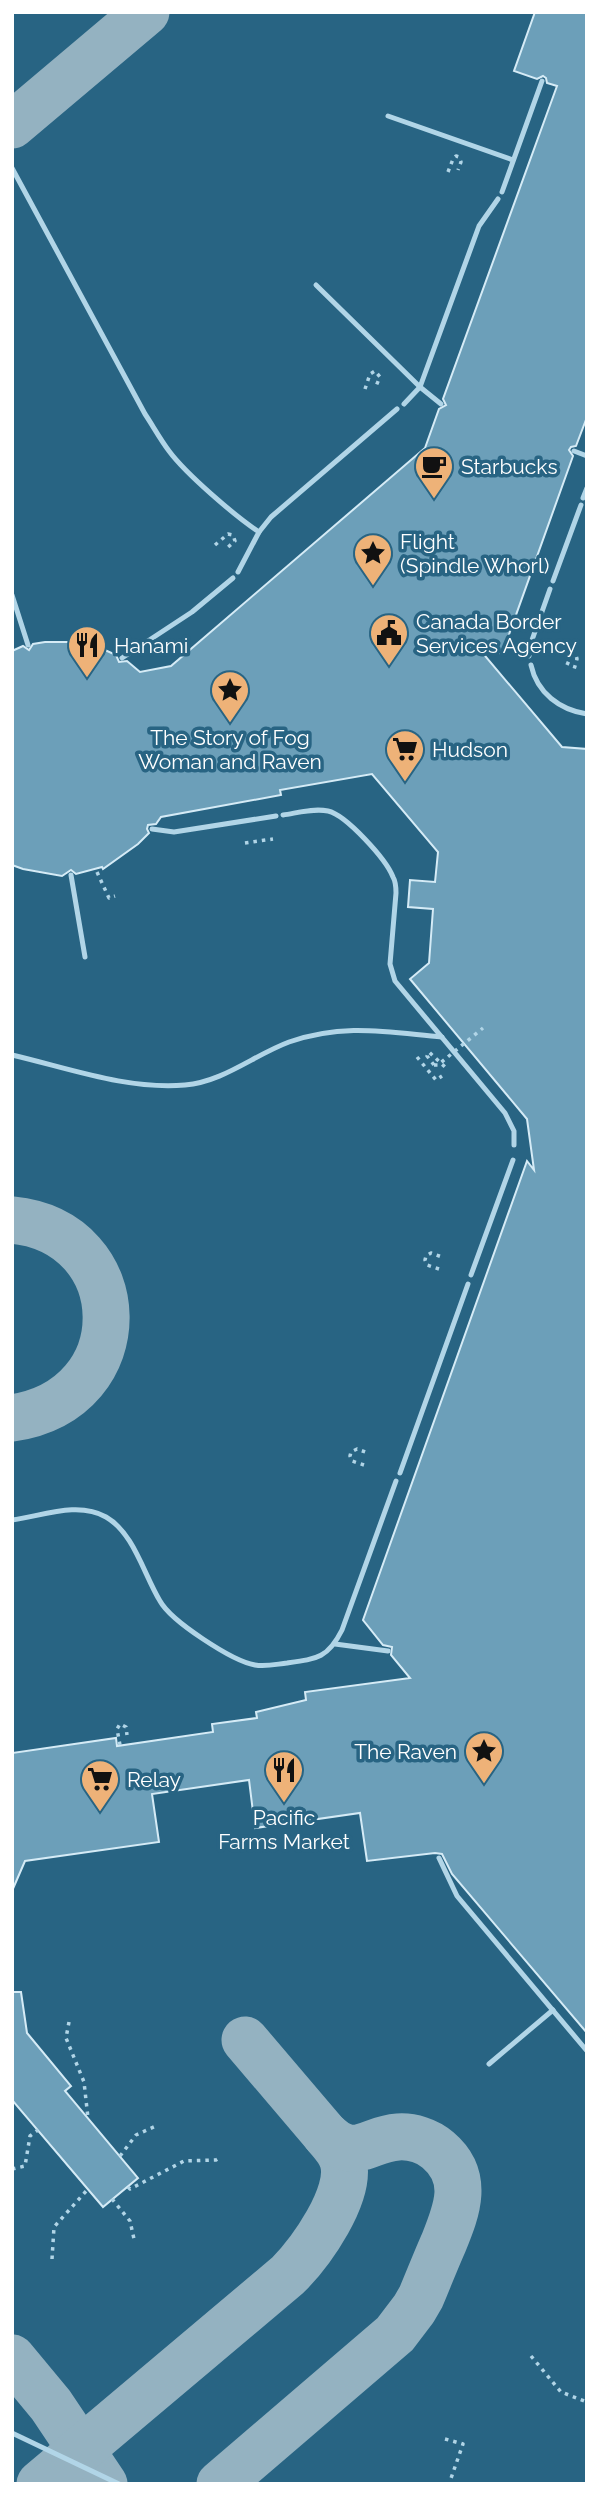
<svg xmlns="http://www.w3.org/2000/svg" width="599" height="2496" font-family="Raleway,sans-serif">
  <style>
    .lines { fill: none; stroke-linecap: round; stroke-linejoin: round }
    .taxiway { stroke: #94b2c1; stroke-width: 47 }
    .building { fill: #6c9fb9; stroke: #d5ebf6; stroke-width: 2 }
    .path { stroke: #b1d5e7; stroke-width: 3.5; stroke-dasharray: 3.5 5; stroke-linecap: butt }
    .lane { stroke: #b1d5e7; stroke-width: 5 }
    .path-bridge { stroke: #b1d5e7; stroke-width: 3.5; stroke-dasharray: 3.5 5; stroke-linecap: butt }
    .labels { text-anchor: middle; dominant-baseline: central; stroke-width: 7; stroke-linejoin: round; paint-order: stroke }
    .poi-label { font-size: 21px; fill: #fff; stroke: #286483; text-anchor: start }
  </style>
  <rect width="100%" height="100%" fill="#286483"/>
  <g class="lines">
    <g class="taxiway">
      <path d="M 12,125 L 146,12"/>
      <path d="M 12,1220 C 135,1232 140,1399 12,1418"/>
      <path d="M 12,2358 L 51,2405 L 104,2484"/>
      <path d="M 40,2484 L 288,2275 C 310,2253 353,2194 343,2161 C 340,2150 332,2143 325,2134"/>
      <path d="M 220,2484 L 395,2334 L 414,2309 L 421,2297 C 429,2278 436,2260 444,2242 C 457,2210 470,2177 438,2150 C 428,2141 412,2136 398,2137 C 367,2139 355,2163 325,2134 L 245,2040"/>
    </g>
  </g>
  <g class="building">
    <path d="M 535,12 L 587,12 L 587,417 L 576,446 L 571,447 L 569,450 L 573,456 L 502,654 L 475,644 L 562,747 L 587,749 L 587,2033 L 452,1874 L 442,1854 L 435,1853 L 367,1861 L 360,1813 L 255,1828 L 249,1780 L 152,1794 L 159,1842 L 25,1861 L 12,1891 L 12,1753 L 116,1738 L 117,1746 L 213,1732 L 212,1724 L 257,1718 L 256,1712 L 306,1700 L 305,1692 L 410,1678 L 391,1655 L 392,1647 L 383,1645 L 363,1620 L 527,1161 L 534,1170 L 527,1119 L 410,979 L 429,963 L 433,909 L 408,907 L 410,880 L 435,882 L 438,852 L 372,774 L 280,790 L 281,795 L 161,817 L 156,824 L 148,825 L 147,829 L 149,833 L 138,844 L 103,869 L 102,867 L 76,874 L 71,870 L 62,876 L 23,869 L 12,865 L 12,651 L 23,646 L 29,650 L 33,644 L 45,642 L 77,642 L 94,645 L 116,655 L 119,662 L 127,661 L 140,672 L 171,666 L 425,448 L 439,409 L 446,405 L 443,399 L 557,86 L 547,83 L 546,78 L 543,76 L 537,79 L 514,71 Z"/>
    <path d="M 12,1992 L 21,1992 L 27,2033 L 71,2086 L 65,2091 L 138,2178 L 103,2207 L 12,2100 Z"/>
  </g>
  <g class="lines">
    <g class="path">
      <path d="M 448,172 L 453,159 L 456,156 L 459,157 L 461,162 L 458,170"/>
      <path d="M 365,389 L 370,374 L 375,371 L 380,377 L 376,386"/>
      <path d="M 215,545 L 228,534 L 233,535 L 235,541 L 227,548"/>
      <path d="M 587,611 L 587,620"/>
      <path d="M 567,665 L 571,656 L 576,655 L 577,659 L 573,673"/>
      <path d="M 245,843 L 273,839"/>
      <path d="M 97,872 L 109,898 L 115,896"/>
      <path d="M 417,1057 L 436,1080 L 442,1076"/>
      <path d="M 434,1065 L 427,1056 L 429,1052 L 445,1067"/>
      <path d="M 439,1269 L 427,1265 L 425,1260 L 426,1256 L 431,1253 L 442,1257"/>
      <path d="M 364,1465 L 352,1461 L 350,1456 L 351,1452 L 357,1449 L 368,1453"/>
      <path d="M 120,1745 L 117,1729 L 120,1724 L 126,1727 L 127,1735"/>
      <path d="M 69,2022 L 66,2038 L 84,2082 L 88,2118"/>
      <path d="M 120,2156 L 136,2135 L 156,2126"/>
      <path d="M 12,2169 L 25,2166 L 30,2136 L 38,2130"/>
      <path d="M 128,2187 L 130,2189 L 184,2161 L 216,2160 L 221,2157"/>
      <path d="M 112,2199 L 130,2221 L 134,2239"/>
      <path d="M 52,2259 L 54,2227 L 88,2189"/>
      <path d="M 531,2356 L 561,2392 L 587,2402"/>
      <path d="M 445,2439 L 463,2444 L 449,2484"/>
    </g>
    <g class="lane">
      <path d="M 388,116 L 513,160"/>
      <path d="M 12,168 L 145,414 C 153,426 160,439 169,451 C 186,474 235,516 259,532"/>
      <path d="M 502,192 L 542,81"/>
      <path d="M 316,285 L 420,387 L 441,404"/>
      <path d="M 404,404 L 420,387 L 479,226 L 498,199"/>
      <path d="M 574,451 L 587,456"/>
      <path d="M 583,498 L 587,488"/>
      <path d="M 238,572 L 259,532 L 271,517 L 397,409"/>
      <path d="M 553,581 L 581,505"/>
      <path d="M 12,595 L 28,645"/>
      <path d="M 529,656 L 532,640 L 550,589"/>
      <path d="M 122,658 L 192,612 L 233,578"/>
      <path d="M 531,665 C 537,693 560,710 587,714"/>
      <path d="M 283,815 C 297,813 313,808 328,811 C 346,815 386,859 393,877 C 396,882 396,887 396,893 L 390,964 L 395,981 L 505,1113 L 514,1131 L 514,1145"/>
      <path d="M 152,829 L 174,832 L 276,816"/>
      <path d="M 71,875 L 85,957"/>
      <path d="M 12,1055 C 68,1068 127,1090 185,1085 C 223,1082 254,1055 289,1042 C 344,1023 386,1032 442,1037"/>
      <path d="M 471,1275 L 513,1160"/>
      <path d="M 400,1473 L 468,1284"/>
      <path d="M 12,1520 C 42,1516 78,1501 106,1517 C 134,1533 144,1575 160,1601 C 171,1621 232,1661 255,1665 C 266,1667 277,1664 287,1663 C 317,1659 328,1658 342,1630 L 396,1481"/>
      <path d="M 335,1644 L 388,1651"/>
      <path d="M 439,1858 L 457,1896 L 587,2051"/>
      <path d="M 489,2064 L 553,2010"/>
      <path d="M 12,2433 L 119,2484"/>
    </g>
    <path class="path-bridge" d="M 434,1065 L 438,1065 L 483,1028"/>
  </g>
  <defs>
    <symbol id="cafe-pin" viewBox="-11 -11 22 30"><path d="M0 17L-7.5 6A9.5 9.5 0 1 1 7.5 6Z" fill="#eeb278" stroke="#286483"/><path d="M-5.5-4.5H6V0H3Q3 3.5 0 3.5H-2.5Q-5.5 3.5-5.5 0ZM3-3.2v2h1.7v-2ZM-6 4.5H4V6H-6Z" fill="#111"/></symbol>
    <symbol id="sight-pin" viewBox="-11 -11 22 30"><path d="M0 17L-7.5 6A9.5 9.5 0 1 1 7.5 6Z" fill="#eeb278" stroke="#286483"/><path d="M0-6L1.8-2.2L6-1.7L2.9 1.2L3.7 5.4L0 3.3L-3.7 5.4L-2.9 1.2L-6-1.7L-1.8-2.2Z" fill="#111"/></symbol>
    <symbol id="civic-pin" viewBox="-11 -11 22 30"><path d="M0 17L-7.5 6A9.5 9.5 0 1 1 7.5 6Z" fill="#eeb278" stroke="#286483"/><path d="M-.6-6.5H3V-4.5H.6V-3L4-1V1h2V6H-6V1h2V-1L-.6-3ZM-1.2 2.5V6h2.4V2.5Z" fill="#111"/></symbol>
    <symbol id="restaurant-pin" viewBox="-11 -11 22 30"><path d="M0 17L-7.5 6A9.5 9.5 0 1 1 7.5 6Z" fill="#eeb278" stroke="#286483"/><path d="M-5-6h1v4h1v-4h1v4h1v-4h1v5L-1.5 .5V6h-2V.5L-5-1ZM5-6V6H3V1.5H1.5Q1.5-4 5-6Z" fill="#111"/></symbol>
    <symbol id="supermarket-pin" viewBox="-11 -11 22 30"><path d="M0 17L-7.5 6A9.5 9.5 0 1 1 7.5 6Z" fill="#eeb278" stroke="#286483"/><path d="M-6-5.5h2.5l.6 2H6L4.5 2H-2.5L-4.4-4H-6ZM-1.5 3.2a1.3 1.3 0 1 0 .1 0ZM3 3.2a1.3 1.3 0 1 0 .1 0Z" fill="#111"/></symbol>
  </defs>
  <g fill-rule="evenodd">
    <use href="#cafe-pin" x="412" y="444" width="44" height="60"/>
    <use href="#sight-pin" x="351" y="531" width="44" height="60"/>
    <use href="#civic-pin" x="367" y="611" width="44" height="60"/>
    <use href="#restaurant-pin" x="65" y="623" width="44" height="60"/>
    <use href="#sight-pin" x="208" y="668" width="44" height="60"/>
    <use href="#supermarket-pin" x="383" y="727" width="44" height="60"/>
    <use href="#sight-pin" x="462" y="1729" width="44" height="60"/>
    <use href="#restaurant-pin" x="262" y="1748" width="44" height="60"/>
    <use href="#supermarket-pin" x="78" y="1757" width="44" height="60"/>
  </g>
  <g class="labels">
    <g class="poi-label">
      <text x="461" y="466">Starbucks</text>
      <text x="400" y="541">Flight<tspan x="400" dy="24">(Spindle Whorl)</tspan></text>
      <text x="416" y="621">Canada Border<tspan x="416" dy="24">Services Agency</tspan></text>
      <text x="114" y="645">Hanami</text>
      <text x="230" y="737" text-anchor="middle">The Story of Fog<tspan x="230" dy="24">Woman and Raven</tspan></text>
      <text x="432" y="749">Hudson</text>
      <text x="457" y="1751" text-anchor="end">The Raven</text>
      <text x="127" y="1779">Relay</text>
      <text x="284" y="1817" text-anchor="middle">Pacific<tspan x="284" dy="24">Farms Market</tspan></text>
    </g>
  </g>
  <rect width="599" height="2496" fill="none" stroke="#ffffff" stroke-width="28"/>
</svg>
